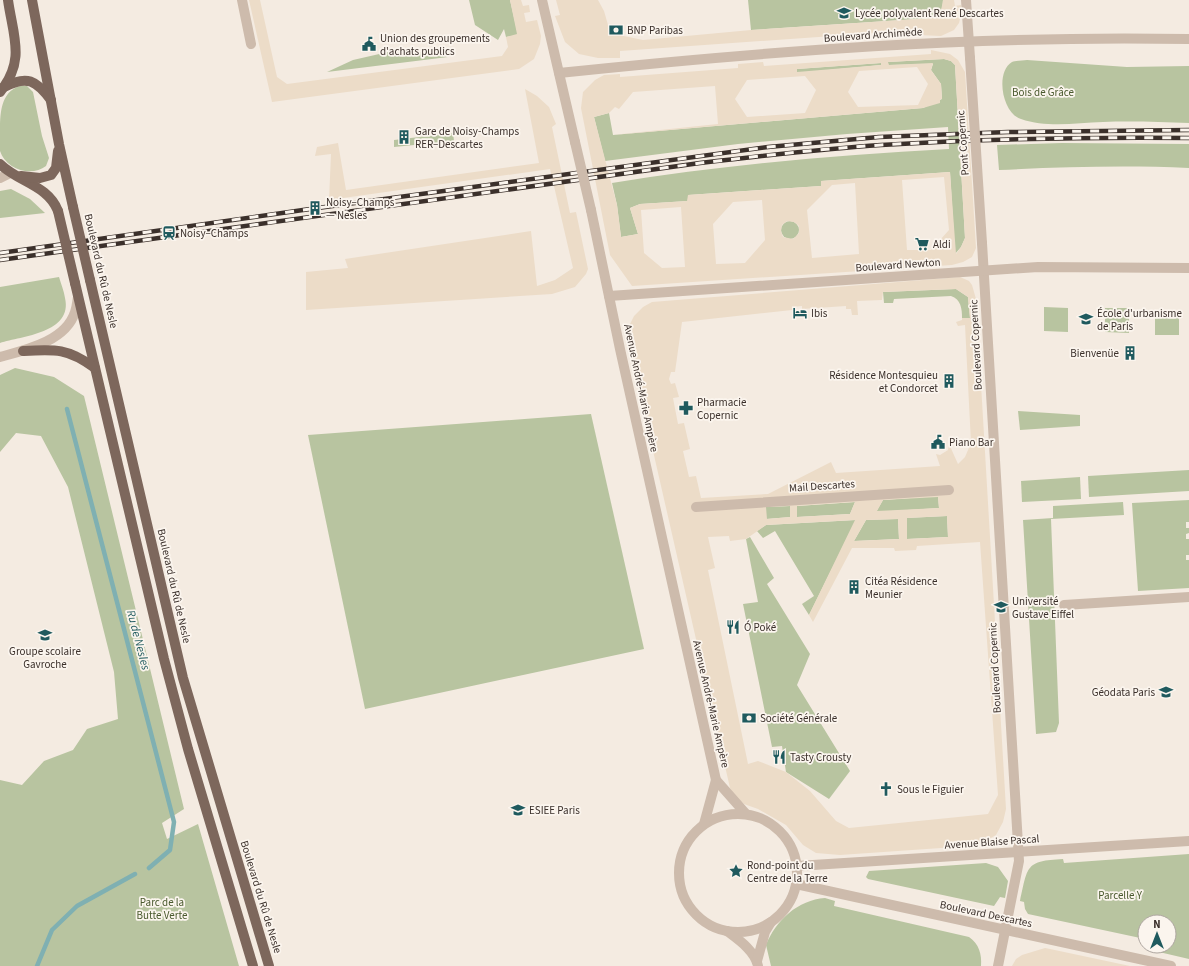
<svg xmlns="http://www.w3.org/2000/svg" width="1189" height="966" font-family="'Source Sans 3',sans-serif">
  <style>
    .green { fill: #b8c4a0 }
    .plaza { fill: #ecdcc8; fill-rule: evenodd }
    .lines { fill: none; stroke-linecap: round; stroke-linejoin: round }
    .stream { stroke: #7fb0b2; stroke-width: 4.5 }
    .minor { stroke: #cdbbac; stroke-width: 10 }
    .major { stroke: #7d675c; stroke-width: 10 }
    .rail-casing { stroke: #3b302b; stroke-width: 4.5 }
    .rail { stroke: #fbf5ee; stroke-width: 3; stroke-dasharray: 9; stroke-linecap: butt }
    .minor-bridge { stroke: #cdbbac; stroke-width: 10 }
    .major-bridge { stroke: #7d675c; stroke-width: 10 }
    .labels { text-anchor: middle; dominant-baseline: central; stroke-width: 3.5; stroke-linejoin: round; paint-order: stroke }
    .poi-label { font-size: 11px; fill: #3b302b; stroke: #fbf5ee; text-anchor: start }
    .street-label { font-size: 11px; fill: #3b302b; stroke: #fbf5ee }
    .park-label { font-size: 11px; fill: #4a5a2e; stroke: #fbf5ee }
    .water-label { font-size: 12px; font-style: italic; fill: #1f5a5e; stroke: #fbf5ee }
  </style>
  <rect width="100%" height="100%" fill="#f4ebe1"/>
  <g class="green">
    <path d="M 469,0 L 510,0 L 518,35 L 506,37 L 504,29 L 498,40 L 475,25 Z"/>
    <path d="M 748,0 L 943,0 C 943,9 940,14 932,18 L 751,30 Z"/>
    <path d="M 388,52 L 422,52 L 448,57 L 327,72 L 353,60 Z"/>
    <path d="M 944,59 L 951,61 L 955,65 L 965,238 L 961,247 L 955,254 L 950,172 L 821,181 L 821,186 L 688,195 L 688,201 L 640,204 L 630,208 L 638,234 L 621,237 L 617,205 L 612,183 C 724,165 835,155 949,149 L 948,127 L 847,134 L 738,144 L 605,161 L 594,117 L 609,113 L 613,135 L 923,108 L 942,99 L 941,84 L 931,70 L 933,64 L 888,65 L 888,62 Z"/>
    <path d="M 1027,60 L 1127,67 L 1189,66 L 1189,123 C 1160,122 1132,121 1103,122 C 1076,123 1047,128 1021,119 C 1002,113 995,72 1012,62 C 1016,60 1023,61 1027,60 Z"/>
    <path d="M 881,63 L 881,65 L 797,73 L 797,69 Z"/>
    <path d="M 20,86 L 27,86 L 33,92 L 42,136 L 49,158 L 46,166 C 32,177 6,170 0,151 C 0,146 0,138 0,133 C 0,115 0,92 20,86 Z"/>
    <path d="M 453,133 L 454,141 L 394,147 L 394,140 Z"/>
    <path d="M 1062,143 L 1189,144 L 1189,168 C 1126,165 1062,167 999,170 L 997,145 Z"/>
    <path d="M 11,189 L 30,199 L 45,213 L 0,218 L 0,191 Z"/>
    <circle cx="790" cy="230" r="9"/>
    <path d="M 59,277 C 61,284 64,291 65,298 C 73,333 22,336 0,343 L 0,287 Z"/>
    <path d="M 956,289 L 968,297 L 970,318 L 962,318 C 962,309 961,299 951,296 L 894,299 L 893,303 L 884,303 L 883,292 Z"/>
    <path d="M 1044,307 L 1068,308 L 1068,332 L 1044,331 Z"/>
    <path d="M 1105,308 L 1129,308 L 1129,333 L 1105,332 Z"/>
    <path d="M 1155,310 L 1179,311 L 1179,335 L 1155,335 Z"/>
    <path d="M 15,368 L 54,377 L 84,396 L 184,809 L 162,823 L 167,839 L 198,824 L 239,966 L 0,966 L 0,780 L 22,785 L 44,761 L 73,750 L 87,729 L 118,719 L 114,672 L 68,487 L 41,436 L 16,433 L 0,452 L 0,375 Z"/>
    <path d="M 1018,411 L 1080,415 L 1080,426 L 1020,430 Z"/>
    <path d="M 591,414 L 644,649 L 365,709 L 308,435 Z"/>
    <path d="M 1189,470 L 1189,491 L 1089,497 L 1088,476 Z"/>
    <path d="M 1080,477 L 1081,499 L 1022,502 L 1021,481 Z"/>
    <path d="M 938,496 L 939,508 L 876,512 L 883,500 Z"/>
    <path d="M 1189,500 L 1189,522 L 1186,522 L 1186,528 L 1189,528 L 1189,533 L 1186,534 L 1186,539 L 1189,539 L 1189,555 L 1186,555 L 1186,560 L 1189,560 L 1189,588 L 1138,591 L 1132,503 Z"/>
    <path d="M 855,502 L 850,514 L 797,517 L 797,506 Z"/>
    <path d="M 1123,502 L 1124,515 L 1051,519 L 1059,723 L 1056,732 L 1036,734 L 1023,520 L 1053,518 L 1053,506 Z"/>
    <path d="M 790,506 L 791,517 L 766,519 L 766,507 Z"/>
    <path d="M 947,516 L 948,537 L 907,539 L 906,518 Z"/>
    <path d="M 898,519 L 899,539 L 854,541 L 866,520 Z"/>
    <path d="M 856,520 L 809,615 L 802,604 L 814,596 L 775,531 L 763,538 L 757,531 L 766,525 Z"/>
    <path d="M 750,537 L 774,578 L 767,584 L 810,654 L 797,685 L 850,771 L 829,799 L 786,772 L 782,746 L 772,747 L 743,604 L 758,602 L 746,539 Z"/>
    <path d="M 1189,854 L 1189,959 L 1159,952 L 1160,946 L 1169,946 L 1169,922 L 1145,922 L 1145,939 L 1028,914 L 1025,909 L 1024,902 L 1020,901 C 1028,866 1025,861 1063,859 L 1064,863 Z"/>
    <path d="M 986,863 L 998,867 L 1008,881 L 1005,898 L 1000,897 L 994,906 L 868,879 L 866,877 L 869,871 Z"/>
    <path d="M 825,898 L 835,901 L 834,906 L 969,937 C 979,944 982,954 981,966 L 771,966 L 766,945 C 776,920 798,900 825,898 Z"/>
  </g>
  <g class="plaza">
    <path d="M 249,0 L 260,0 L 277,77 L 287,84 L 502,56 L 508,47 L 506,37 L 517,34 L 510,0 L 521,0 L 523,6 L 529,5 L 530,12 L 524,13 L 526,22 L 537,20 L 541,36 L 540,44 L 534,59 L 519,69 L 272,102 Z"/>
    <path d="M 556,0 L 598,0 L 604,11 L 608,25 L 619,35 L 643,40 L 751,30 L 932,18 L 941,11 L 943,0 L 954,0 L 955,6 L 961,5 L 961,15 L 959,23 L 954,30 L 941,36 L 918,35 L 918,30 L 620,51 L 620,58 L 598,58 L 579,54 L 565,42 L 555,16 L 560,15 Z"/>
    <path d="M 931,50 L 950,54 L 958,60 L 965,72 L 976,248 L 972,257 L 963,262 L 952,265 L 632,286 L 610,255 L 581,108 L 583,92 L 595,80 L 604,75 L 620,74 L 620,77 L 738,68 L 738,64 L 763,62 L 764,66 L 931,54 ZM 944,59 L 951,61 L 955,65 L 965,238 L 961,247 L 956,254 L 950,172 L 821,181 L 821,186 L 688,195 L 687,201 L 640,204 L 630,208 L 638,234 L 621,237 L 617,205 L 594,117 L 609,113 L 615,107 L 619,109 L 633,92 L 715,86 L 718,124 L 612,135 L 923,108 L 940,103 L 940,99 L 942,99 L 941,84 L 931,70 L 933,63 L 889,65 L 888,62 ZM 881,63 L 881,65 L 797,72 L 797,69 ZM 917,67 L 928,84 L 918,105 L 858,107 L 848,92 L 859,71 ZM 805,76 L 816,90 L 805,113 L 747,117 L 735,99 L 747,80 ZM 944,177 L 949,230 L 931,250 L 907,250 L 902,180 ZM 855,183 L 859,254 L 812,258 L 807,210 L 832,185 ZM 762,200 L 765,240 L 745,263 L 716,264 L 713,224 L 733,202 ZM 681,207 L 685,267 L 662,268 L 644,253 L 641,210 ZM 787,221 L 794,222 L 799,226 L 799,233 L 793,239 L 783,237 L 781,231 L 782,225 Z"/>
    <path d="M 525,89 L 537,96 L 549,107 L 556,124 L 552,127 L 570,213 L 576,212 L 588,269 L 586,274 L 575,287 L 552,294 L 306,310 L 306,272 L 348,268 L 345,259 L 531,231 L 537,286 L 555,280 L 573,268 L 550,169 L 329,200 L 331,154 L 315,156 L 317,147 L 338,143 L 346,190 L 539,163 Z"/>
    <path d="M 960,277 L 969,281 L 972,285 L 976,299 L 1006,809 L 1003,822 L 996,835 L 984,842 L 970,846 L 840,855 L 816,853 L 803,845 L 786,825 L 758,809 L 744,804 L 734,796 L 730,788 L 627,337 L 629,326 L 634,316 L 643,307 L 652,302 ZM 956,289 L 968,297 L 970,318 L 962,318 L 962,320 L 956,322 L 958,326 L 965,325 L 971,443 L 965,457 L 958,464 L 949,444 L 948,450 L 940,455 L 936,454 L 940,466 L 836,473 L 831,462 L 768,494 L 701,498 L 696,476 L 689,477 L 683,451 L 690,449 L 684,423 L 678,424 L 673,398 L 679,397 L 675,383 L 671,384 L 669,379 L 671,372 L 675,372 L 682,322 L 792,310 L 792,307 L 802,306 L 802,309 L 846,306 L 846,309 L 851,309 L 852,315 L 858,315 L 857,301 L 882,300 L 883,292 ZM 938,497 L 939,508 L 877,511 L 883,500 ZM 855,502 L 850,514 L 797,517 L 797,506 ZM 790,506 L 790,517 L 767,519 L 766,507 ZM 947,516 L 948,537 L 907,539 L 907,518 ZM 898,519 L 899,539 L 854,541 L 866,520 ZM 855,520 L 809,615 L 813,622 L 852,548 L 894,548 L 895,551 L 916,550 L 917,546 L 980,542 L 998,795 L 988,814 L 849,828 L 836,821 L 810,791 L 786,772 L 758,761 L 748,764 L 708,570 L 715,568 L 708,537 L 729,536 L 730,541 L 746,539 L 766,525 Z"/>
    <path d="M 1045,948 L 1050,949 L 1130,966 L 1012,966 L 1016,959 L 1022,955 Z"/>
  </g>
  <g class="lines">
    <g class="stream">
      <path d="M 67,409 L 174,822 L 170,850 L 149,868"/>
      <path d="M 37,966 L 52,930 L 77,906 L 135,874"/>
    </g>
    <g class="minor">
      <path d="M 242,0 L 251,44"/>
      <path d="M 542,0 L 575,142"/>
      <path d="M 966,0 L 970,58"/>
      <path d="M 559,73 C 768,51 979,35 1189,39"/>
      <path d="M 0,178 L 10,173"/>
      <path d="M 591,210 L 620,349 L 716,780 L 746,814"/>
      <path d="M 982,243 L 1019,861 L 998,966"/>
      <path d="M 609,296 L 1038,267 L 1189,268"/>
      <path d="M 0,357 C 26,350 66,341 75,312 C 77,307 77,302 78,297"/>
      <path d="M 696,507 L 949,490"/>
      <path d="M 1064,605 L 1189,597"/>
      <circle cx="738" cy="873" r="59"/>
      <path d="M 704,824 L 716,780"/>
      <path d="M 797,866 L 1189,841"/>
      <path d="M 796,884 L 1171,966"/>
      <path d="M 727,931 C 739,940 755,951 758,966"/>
      <path d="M 757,961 L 765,932 L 771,922"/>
    </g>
    <g class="major">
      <path d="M 32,0 L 59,144 L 73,207"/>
      <path d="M 4,87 C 27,75 36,80 51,100"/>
      <path d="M 0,92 C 26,60 13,36 8,0"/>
      <path d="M 0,164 C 18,182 48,185 58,211"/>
      <path d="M 21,176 L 40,178 L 51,175 L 56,168 L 58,151"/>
      <path d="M 90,280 L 183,678 L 269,966"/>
      <path d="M 75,283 L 164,659 L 188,749 L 253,966"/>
      <path d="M 23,351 C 55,349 68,348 95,368"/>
    </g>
    <defs>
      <g id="rail">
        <path d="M 0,253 L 303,210 L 768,147 L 879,137 L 1008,132 L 1189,130"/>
        <path d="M 0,260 L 700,163 C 760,156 820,149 881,145 C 983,139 1086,137 1189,138"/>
      </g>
    </defs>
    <use href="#rail" class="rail-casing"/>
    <use href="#rail" class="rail"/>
    <g class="minor-bridge">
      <path d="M 970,58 L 982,243"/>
      <path d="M 575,142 L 591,210"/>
    </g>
    <g class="major-bridge">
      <path d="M 73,207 L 90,280"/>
      <path d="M 58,211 L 75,283"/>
    </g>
  </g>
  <defs>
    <symbol id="school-bare" viewBox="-9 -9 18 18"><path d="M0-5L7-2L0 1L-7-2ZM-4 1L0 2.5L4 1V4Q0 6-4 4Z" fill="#1f5a5e" stroke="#fbf5ee" stroke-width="2.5" paint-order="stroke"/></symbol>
    <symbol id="bank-bare" viewBox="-9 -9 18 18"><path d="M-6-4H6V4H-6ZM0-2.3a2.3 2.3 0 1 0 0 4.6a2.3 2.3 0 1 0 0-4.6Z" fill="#1f5a5e" stroke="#fbf5ee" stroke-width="2.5" paint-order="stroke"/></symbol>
    <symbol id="civic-bare" viewBox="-9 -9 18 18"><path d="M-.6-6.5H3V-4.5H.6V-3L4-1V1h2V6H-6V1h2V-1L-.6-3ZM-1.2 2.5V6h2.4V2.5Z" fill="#1f5a5e" stroke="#fbf5ee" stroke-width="2.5" paint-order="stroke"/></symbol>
    <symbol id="building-bare" viewBox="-9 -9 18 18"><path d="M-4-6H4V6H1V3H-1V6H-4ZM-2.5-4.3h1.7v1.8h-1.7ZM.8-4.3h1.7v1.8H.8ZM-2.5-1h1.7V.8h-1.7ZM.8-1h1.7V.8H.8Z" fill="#1f5a5e" stroke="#fbf5ee" stroke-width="2.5" paint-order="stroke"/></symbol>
    <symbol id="station-bare" viewBox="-9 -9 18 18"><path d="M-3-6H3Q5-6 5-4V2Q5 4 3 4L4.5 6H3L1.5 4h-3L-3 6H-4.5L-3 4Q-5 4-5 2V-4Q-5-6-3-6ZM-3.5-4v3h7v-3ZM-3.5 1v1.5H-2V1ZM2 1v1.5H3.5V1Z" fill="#1f5a5e" stroke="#fbf5ee" stroke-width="2.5" paint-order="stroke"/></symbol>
    <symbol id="supermarket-bare" viewBox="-9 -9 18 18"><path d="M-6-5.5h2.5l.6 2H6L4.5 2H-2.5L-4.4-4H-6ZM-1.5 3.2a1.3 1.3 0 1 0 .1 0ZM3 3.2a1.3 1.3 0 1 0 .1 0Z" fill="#1f5a5e" stroke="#fbf5ee" stroke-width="2.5" paint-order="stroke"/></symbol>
    <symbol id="hotel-bare" viewBox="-9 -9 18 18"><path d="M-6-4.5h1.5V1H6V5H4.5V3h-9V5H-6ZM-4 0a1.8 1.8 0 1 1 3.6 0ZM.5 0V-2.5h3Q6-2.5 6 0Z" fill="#1f5a5e" stroke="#fbf5ee" stroke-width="2.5" paint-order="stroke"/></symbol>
    <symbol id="university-bare" viewBox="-9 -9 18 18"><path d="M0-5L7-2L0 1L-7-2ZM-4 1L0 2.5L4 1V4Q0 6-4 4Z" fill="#1f5a5e" stroke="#fbf5ee" stroke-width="2.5" paint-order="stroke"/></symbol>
    <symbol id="pharmacy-bare" viewBox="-9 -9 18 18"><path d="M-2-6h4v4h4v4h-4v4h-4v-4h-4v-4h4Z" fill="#1f5a5e" stroke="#fbf5ee" stroke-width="2.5" paint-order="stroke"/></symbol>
    <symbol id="restaurant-bare" viewBox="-9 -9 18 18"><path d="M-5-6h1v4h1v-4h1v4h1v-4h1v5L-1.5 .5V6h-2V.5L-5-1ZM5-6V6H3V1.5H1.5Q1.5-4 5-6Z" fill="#1f5a5e" stroke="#fbf5ee" stroke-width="2.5" paint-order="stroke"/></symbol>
    <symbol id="church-bare" viewBox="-9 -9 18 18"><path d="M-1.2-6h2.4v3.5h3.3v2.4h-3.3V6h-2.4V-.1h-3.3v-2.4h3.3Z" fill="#1f5a5e" stroke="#fbf5ee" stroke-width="2.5" paint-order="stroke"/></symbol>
    <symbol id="sight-bare" viewBox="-9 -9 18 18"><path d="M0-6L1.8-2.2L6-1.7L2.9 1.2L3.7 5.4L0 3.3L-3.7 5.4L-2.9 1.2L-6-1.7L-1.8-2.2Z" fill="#1f5a5e" stroke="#fbf5ee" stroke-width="2.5" paint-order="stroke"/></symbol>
  </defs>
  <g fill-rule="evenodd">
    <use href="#school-bare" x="834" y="3" width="20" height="20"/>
    <use href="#bank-bare" x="606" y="20" width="20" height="20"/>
    <use href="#civic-bare" x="359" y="34" width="20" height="20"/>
    <use href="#building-bare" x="394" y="127" width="20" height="20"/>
    <use href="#building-bare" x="305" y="198" width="20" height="20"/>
    <use href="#station-bare" x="159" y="223" width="20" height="20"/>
    <use href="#supermarket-bare" x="912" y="234" width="20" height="20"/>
    <use href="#hotel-bare" x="790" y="303" width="20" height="20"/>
    <use href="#university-bare" x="1076" y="309" width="20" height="20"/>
    <use href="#building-bare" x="1120" y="343" width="20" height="20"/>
    <use href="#building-bare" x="939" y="371" width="20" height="20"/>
    <use href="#pharmacy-bare" x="676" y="398" width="20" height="20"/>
    <use href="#civic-bare" x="928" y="432" width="20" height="20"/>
    <use href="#building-bare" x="844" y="577" width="20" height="20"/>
    <use href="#university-bare" x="991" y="597" width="20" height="20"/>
    <use href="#restaurant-bare" x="723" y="617" width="20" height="20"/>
    <use href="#school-bare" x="35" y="625" width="20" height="20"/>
    <use href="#university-bare" x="1156" y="682" width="20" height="20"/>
    <use href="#bank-bare" x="739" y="708" width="20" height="20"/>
    <use href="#restaurant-bare" x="769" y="747" width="20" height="20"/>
    <use href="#church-bare" x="876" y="779" width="20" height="20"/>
    <use href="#university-bare" x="508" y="800" width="20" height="20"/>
    <use href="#sight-bare" x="726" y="861" width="20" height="20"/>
  </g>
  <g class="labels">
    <g class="poi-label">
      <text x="855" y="13">Lycée polyvalent René Descartes</text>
      <text x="627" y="30">BNP Paribas</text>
      <text x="380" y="38">Union des groupements<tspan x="380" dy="13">d'achats publics</tspan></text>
      <text x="415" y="131">Gare de Noisy-Champs<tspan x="415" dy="13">RER–Descartes</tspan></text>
      <text x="326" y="202">Noisy–Champs<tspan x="326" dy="13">— Nesles</tspan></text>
      <text x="180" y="233">Noisy–Champs</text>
      <text x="933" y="244">Aldi</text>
      <text x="811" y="313">Ibis</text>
      <text x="1097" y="313">École d'urbanisme<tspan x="1097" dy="13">de Paris</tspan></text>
      <text x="1119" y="353" text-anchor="end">Bienvenüe</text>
      <text x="938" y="375" text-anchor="end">Résidence Montesquieu<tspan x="938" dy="13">et Condorcet</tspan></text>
      <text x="697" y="402">Pharmacie<tspan x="697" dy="13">Copernic</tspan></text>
      <text x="949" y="442">Piano Bar</text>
      <text x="865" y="581">Citéa Résidence<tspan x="865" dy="13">Meunier</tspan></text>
      <text x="1012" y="601">Université<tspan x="1012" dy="13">Gustave Eiffel</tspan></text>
      <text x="744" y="627">Ó Poké</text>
      <text x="45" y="651" text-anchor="middle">Groupe scolaire<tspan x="45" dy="13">Gavroche</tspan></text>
      <text x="1155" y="692" text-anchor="end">Géodata Paris</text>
      <text x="760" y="718">Société Générale</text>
      <text x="790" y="757">Tasty Crousty</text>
      <text x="897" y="789">Sous le Figuier</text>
      <text x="529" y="810">ESIEE Paris</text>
      <text x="747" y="865">Rond-point du<tspan x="747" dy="13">Centre de la Terre</tspan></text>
    </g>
    <g class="street-label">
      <text transform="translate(873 35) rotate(-4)">Boulevard Archimède</text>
      <text transform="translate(963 143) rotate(-94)">Pont Copernic</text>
      <text transform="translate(898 265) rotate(-4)">Boulevard Newton</text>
      <text transform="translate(101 271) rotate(77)">Boulevard du Rû de Nesle</text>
      <text transform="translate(976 345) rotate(-93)">Boulevard Copernic</text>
      <text transform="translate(641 388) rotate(78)">Avenue André-Marie Ampère</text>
      <text transform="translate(822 486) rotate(-4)">Mail Descartes</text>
      <text transform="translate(174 586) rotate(77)">Boulevard du Rû de Nesle</text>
      <text transform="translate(995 668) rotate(-93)">Boulevard Copernic</text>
      <text transform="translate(711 704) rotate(77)">Avenue André-Marie Ampère</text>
      <text transform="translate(992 842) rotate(-4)">Avenue Blaise Pascal</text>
      <text transform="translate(261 897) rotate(73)">Boulevard du Rû de Nesle</text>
      <text transform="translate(986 914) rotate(12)">Boulevard Descartes</text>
    </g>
    <g class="park-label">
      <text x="1043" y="92">Bois de Grâce</text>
      <text x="1120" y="895">Parcelle Y</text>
      <text x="162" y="902">Parc de la<tspan x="162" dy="13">Butte Verte</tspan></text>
    </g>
    <g class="water-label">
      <text transform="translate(138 640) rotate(75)">Ru de Nesles</text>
    </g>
  </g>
  <g transform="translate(1157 934)"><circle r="19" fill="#fbf5ee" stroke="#aea6a0"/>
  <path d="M0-3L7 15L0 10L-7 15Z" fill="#1f5a5e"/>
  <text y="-6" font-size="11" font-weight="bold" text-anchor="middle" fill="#3b302b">N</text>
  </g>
</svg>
